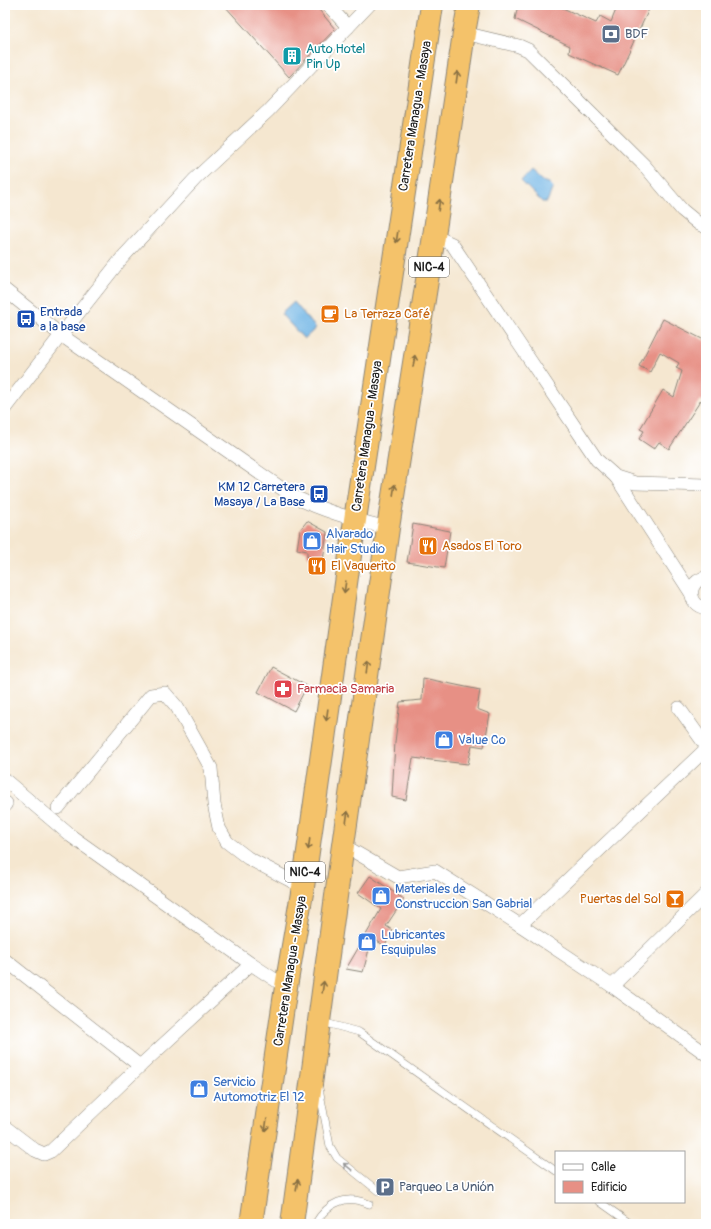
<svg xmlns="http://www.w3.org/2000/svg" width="711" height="1229" font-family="Pangolin,sans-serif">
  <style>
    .water { fill: #6db3e4; stroke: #446880 }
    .building { fill: #e79085 }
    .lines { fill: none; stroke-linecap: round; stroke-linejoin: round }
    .service-casing { stroke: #888276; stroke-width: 8 }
    .minor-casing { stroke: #888276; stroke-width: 14 }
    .trunk-casing { stroke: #888276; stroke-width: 24 }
    .service { stroke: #fff; stroke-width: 7 }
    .minor { stroke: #fff; stroke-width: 13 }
    .trunk { stroke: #f4c26a; stroke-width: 22 }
    .oneway { stroke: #886f43 }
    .oneway2 { stroke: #999 }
    .labels { text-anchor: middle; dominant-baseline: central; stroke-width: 3.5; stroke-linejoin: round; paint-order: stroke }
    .shield { fill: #fff; stroke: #606060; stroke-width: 1 }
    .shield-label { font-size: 12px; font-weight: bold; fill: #1c1c1c }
    .service-label { font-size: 13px; fill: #4e5e75; stroke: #fff; text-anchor: start }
    .culture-label { font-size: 13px; fill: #0d838f; stroke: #fff; text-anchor: start }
    .street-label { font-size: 13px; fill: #1c1c1c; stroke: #fff }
    .transit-label { font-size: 13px; fill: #164399; stroke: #fff; text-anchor: start }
    .food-label { font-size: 13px; fill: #c56008; stroke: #fff; text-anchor: start }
    .shop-label { font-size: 13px; fill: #366cbe; stroke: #fff; text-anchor: start }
    .health-label { font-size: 13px; fill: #be3a42; stroke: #fff; text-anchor: start }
  </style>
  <rect width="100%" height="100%" fill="#fff"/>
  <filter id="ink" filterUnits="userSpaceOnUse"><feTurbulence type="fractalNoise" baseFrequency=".025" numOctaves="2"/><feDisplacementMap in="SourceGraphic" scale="8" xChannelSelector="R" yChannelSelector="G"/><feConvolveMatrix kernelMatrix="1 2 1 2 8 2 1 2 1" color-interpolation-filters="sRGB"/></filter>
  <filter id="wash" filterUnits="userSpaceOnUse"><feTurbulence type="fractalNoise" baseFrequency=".012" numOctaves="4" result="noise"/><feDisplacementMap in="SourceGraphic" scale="16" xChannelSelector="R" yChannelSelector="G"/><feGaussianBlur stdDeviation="0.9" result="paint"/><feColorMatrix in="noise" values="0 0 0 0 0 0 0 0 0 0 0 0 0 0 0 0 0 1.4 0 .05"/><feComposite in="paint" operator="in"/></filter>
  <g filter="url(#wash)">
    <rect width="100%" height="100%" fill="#f5e7d0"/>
    <g class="water">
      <path d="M 531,170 L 543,181 L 549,183 L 553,187 L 547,202 L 542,202 L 521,181 Z"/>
      <path d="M 294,302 L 316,328 L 304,339 L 281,314 Z"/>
    </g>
    <g id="blocks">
      <g class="building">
        <path d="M 224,5 L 315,5 L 335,29 L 289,77 Z"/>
        <path d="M 518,5 L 556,5 L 596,23 L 600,16 L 611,22 L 618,5 L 651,5 L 618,75 L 569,53 L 570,46 L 515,19 Z"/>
        <path d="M 663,319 L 706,341 L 706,403 L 701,400 L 669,449 L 659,442 L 654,449 L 639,439 L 644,431 L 640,429 L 663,390 L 674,397 L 682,371 L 676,368 L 679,363 L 660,352 L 650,372 L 639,366 Z"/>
        <path d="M 307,521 L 327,532 L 323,561 L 307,557 L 307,551 L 297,549 L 300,530 Z"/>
        <path d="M 413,524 L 450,531 L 444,568 L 407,562 Z"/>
        <path d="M 271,667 L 307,686 L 294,711 L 258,692 Z"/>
        <path d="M 423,678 L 480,690 L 477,709 L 490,714 L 484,747 L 472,745 L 468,764 L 413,758 L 406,800 L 392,797 L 395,742 L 400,702 L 422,700 Z"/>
        <path d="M 370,876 L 404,899 L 386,926 L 392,930 L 385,946 L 372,938 L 363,972 L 346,969 L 381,909 L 358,893 Z"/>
      </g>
    </g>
  </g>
  <g filter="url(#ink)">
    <use href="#blocks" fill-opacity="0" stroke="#888276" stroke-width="1"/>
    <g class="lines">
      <defs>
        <g id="service">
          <path d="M 322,1022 L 359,1032 L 556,1171"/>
          <path d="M 319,1088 L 330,1146 L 337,1158 L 378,1191"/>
          <path d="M 600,1202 L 631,1224"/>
          <path d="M 315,1224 C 328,1202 346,1194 369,1204"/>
        </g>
        <g id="minor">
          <path d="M 328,5 L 348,27"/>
          <path d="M 464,33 L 519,46 L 528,50 L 644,165 L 682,210 L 699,224 L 706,227"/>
          <path d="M 434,236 L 452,244 L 597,460 L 616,477 L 635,483 L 706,485"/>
          <path d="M 5,290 L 61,335 L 291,495 C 322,511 354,520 388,528"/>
          <path d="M 5,408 L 61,335 L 122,258 L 195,179 L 268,111 L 369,5"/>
          <path d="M 616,477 L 691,593"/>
          <path d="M 706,578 C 687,580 687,606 706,608"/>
          <path d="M 679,708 L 706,746"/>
          <path d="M 5,780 L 71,836 L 251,964 L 286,987"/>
          <path d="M 5,805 L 6,803"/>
          <path d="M 58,808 L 151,695 L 165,693 L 177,707 L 211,768 L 214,804 L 219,828 L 227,842 L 248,858 L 303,887"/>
          <path d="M 343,845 L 398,877 L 435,871 L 520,925 L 612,986 L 706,1054"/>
          <path d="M 520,925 L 706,749"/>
          <path d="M 5,960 L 140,1066"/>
          <path d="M 612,986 L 706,894"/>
          <path d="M 5,1127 L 35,1150 L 44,1154 L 51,1151 L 140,1066 L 251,964"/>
        </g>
        <g id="trunk">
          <path d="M 251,1224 L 286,987 L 303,887 L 355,520 L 432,5"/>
          <path d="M 292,1224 L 314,1062 L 319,1021 L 343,845 L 388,528 L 434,236 L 464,33 L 469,5"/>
        </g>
      </defs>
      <use href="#service" class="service-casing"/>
      <use href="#minor" class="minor-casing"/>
      <use href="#trunk" class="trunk-casing"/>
      <use href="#service" class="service"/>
      <use href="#minor" class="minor"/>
      <use href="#trunk" class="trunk"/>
    </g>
    <defs><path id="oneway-shaft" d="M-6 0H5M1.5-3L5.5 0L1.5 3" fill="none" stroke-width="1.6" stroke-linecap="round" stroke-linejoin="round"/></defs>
    <g class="oneway">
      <use href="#oneway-shaft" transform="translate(457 77) rotate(-82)"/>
      <use href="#oneway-shaft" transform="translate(439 205) rotate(-82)"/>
      <use href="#oneway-shaft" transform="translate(397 237) rotate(98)"/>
      <use href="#oneway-shaft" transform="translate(414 361) rotate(-81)"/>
      <use href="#oneway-shaft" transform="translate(394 490) rotate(-81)"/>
      <use href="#oneway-shaft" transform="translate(345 587) rotate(98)"/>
      <use href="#oneway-shaft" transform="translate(368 667) rotate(-82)"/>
      <use href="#oneway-shaft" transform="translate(327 715) rotate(98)"/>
      <use href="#oneway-shaft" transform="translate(347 817) rotate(-82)"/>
      <use href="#oneway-shaft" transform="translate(309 844) rotate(98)"/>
      <use href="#oneway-shaft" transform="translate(323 987) rotate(-82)"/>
      <use href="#oneway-shaft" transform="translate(266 1125) rotate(98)"/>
      <use href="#oneway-shaft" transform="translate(297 1185) rotate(-82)"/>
    </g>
    <use class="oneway2" href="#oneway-shaft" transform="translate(348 1167) rotate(-141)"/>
  </g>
  <defs>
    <symbol id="bank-square" viewBox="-11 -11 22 22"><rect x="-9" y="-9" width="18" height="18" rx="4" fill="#5c6f8a" stroke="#fff"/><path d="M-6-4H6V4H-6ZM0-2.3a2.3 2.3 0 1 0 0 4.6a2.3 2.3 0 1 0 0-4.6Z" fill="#fff"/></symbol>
    <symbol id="building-square" viewBox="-11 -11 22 22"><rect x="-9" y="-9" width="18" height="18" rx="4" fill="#0f9aa8" stroke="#fff"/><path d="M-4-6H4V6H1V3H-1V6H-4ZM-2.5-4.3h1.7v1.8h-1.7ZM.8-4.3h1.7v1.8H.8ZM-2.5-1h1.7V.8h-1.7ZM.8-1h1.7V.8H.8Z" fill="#fff"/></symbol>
    <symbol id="cafe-square" viewBox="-11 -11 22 22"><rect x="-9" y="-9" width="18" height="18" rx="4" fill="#e8710a" stroke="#fff"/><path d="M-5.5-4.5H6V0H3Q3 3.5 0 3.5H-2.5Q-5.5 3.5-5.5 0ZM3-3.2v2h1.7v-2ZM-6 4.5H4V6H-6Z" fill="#fff"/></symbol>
    <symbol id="bus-square" viewBox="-11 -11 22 22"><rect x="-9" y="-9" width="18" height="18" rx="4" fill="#1a4fb4" stroke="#fff"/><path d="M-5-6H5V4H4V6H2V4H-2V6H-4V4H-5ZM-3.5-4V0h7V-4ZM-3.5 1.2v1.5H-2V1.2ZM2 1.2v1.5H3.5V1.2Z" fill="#fff"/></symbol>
    <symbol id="shop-square" viewBox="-11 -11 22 22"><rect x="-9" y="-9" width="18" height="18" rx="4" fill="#3f7fe0" stroke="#fff"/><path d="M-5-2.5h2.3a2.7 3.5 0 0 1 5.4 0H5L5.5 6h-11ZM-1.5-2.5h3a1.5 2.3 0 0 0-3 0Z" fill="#fff"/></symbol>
    <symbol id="restaurant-square" viewBox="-11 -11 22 22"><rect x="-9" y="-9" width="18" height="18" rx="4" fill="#e8710a" stroke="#fff"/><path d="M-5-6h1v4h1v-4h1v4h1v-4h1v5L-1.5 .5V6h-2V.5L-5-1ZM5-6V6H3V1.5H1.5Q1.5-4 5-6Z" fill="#fff"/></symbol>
    <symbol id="pharmacy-square" viewBox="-11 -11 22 22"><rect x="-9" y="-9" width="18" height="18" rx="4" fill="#e0444e" stroke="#fff"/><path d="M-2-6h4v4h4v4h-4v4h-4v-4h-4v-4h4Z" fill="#fff"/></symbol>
    <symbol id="bar-square" viewBox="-11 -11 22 22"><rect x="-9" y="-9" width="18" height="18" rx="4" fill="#e8710a" stroke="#fff"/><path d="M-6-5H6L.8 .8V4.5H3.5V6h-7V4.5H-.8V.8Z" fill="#fff"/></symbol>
    <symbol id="parking-square" viewBox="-11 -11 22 22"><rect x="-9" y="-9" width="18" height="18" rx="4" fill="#5c6f8a" stroke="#fff"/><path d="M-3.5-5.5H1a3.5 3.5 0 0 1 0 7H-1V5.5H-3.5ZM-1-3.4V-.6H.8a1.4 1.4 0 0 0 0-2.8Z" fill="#fff"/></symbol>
  </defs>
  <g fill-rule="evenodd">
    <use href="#bank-square" x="600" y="23" width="22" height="22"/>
    <use href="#building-square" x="281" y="45" width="22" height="22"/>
    <use href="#cafe-square" x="319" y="303" width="22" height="22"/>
    <use href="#bus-square" x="15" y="308" width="22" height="22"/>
    <use href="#bus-square" x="308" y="483" width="22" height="22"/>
    <use href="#shop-square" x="301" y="530" width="22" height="22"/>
    <use href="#restaurant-square" x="417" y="535" width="22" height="22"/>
    <use href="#restaurant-square" x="306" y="555" width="22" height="22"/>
    <use href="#pharmacy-square" x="272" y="678" width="22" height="22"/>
    <use href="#shop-square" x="433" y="729" width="22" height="22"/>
    <use href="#shop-square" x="370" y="885" width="22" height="22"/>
    <use href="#bar-square" x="664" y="888" width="22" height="22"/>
    <use href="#shop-square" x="356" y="931" width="22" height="22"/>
    <use href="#shop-square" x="188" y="1078" width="22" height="22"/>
    <use href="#parking-square" x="374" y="1176" width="22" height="22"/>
  </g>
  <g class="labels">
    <g class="shield">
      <rect x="409" y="257" width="40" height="20" rx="3"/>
      <rect x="285" y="862" width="40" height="20" rx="3"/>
    </g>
    <g class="shield-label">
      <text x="429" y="267">NIC-4</text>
      <text x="305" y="872">NIC-4</text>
    </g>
    <g class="service-label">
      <text x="625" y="34">BDF</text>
      <text x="399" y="1187">Parqueo La Unión</text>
    </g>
    <g class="culture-label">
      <text x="306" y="49">Auto Hotel<tspan x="306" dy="15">Pin Up</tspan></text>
    </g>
    <g class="street-label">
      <text transform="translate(415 116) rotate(-81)">Carretera Managua - Masaya</text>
      <text transform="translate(367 436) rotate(-82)">Carretera Managua - Masaya</text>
      <text transform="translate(290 971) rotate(-81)">Carretera Managua - Masaya</text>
    </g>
    <g class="transit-label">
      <text x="40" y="312">Entrada<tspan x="40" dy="15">a la base</tspan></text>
      <text x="305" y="487" text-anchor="end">KM 12 Carretera<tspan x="305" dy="15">Masaya / La Base</tspan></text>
    </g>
    <g class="food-label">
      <text x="344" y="314">La Terraza Café</text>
      <text x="442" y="546">Asados El Toro</text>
      <text x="331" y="566">El Vaquerito</text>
      <text x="661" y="899" text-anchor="end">Puertas del Sol</text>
    </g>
    <g class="shop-label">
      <text x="326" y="534">Alvarado<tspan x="326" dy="15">Hair Studio</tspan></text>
      <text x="458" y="740">Value Co</text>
      <text x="395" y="889">Materiales de<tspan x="395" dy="15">Construccion San Gabrial</tspan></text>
      <text x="381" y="935">Lubricantes<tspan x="381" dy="15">Esquipulas</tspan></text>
      <text x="213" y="1082">Servicio<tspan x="213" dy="15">Automotriz El 12</tspan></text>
    </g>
    <g class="health-label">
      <text x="297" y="689">Farmacia Samaria</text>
    </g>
  </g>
  <rect width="711" height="1229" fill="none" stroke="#fff" stroke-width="20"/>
  <rect x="555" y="1151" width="130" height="52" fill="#ffffff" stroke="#a4a4a4"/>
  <rect x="563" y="1164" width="20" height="6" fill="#ffffff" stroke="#a4a4a4"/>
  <text x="591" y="1171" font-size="12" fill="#1c1c1c">Calle</text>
  <rect x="563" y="1181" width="20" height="12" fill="#e79085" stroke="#a4a4a4"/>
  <text x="591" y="1191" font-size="12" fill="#1c1c1c">Edificio</text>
</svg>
